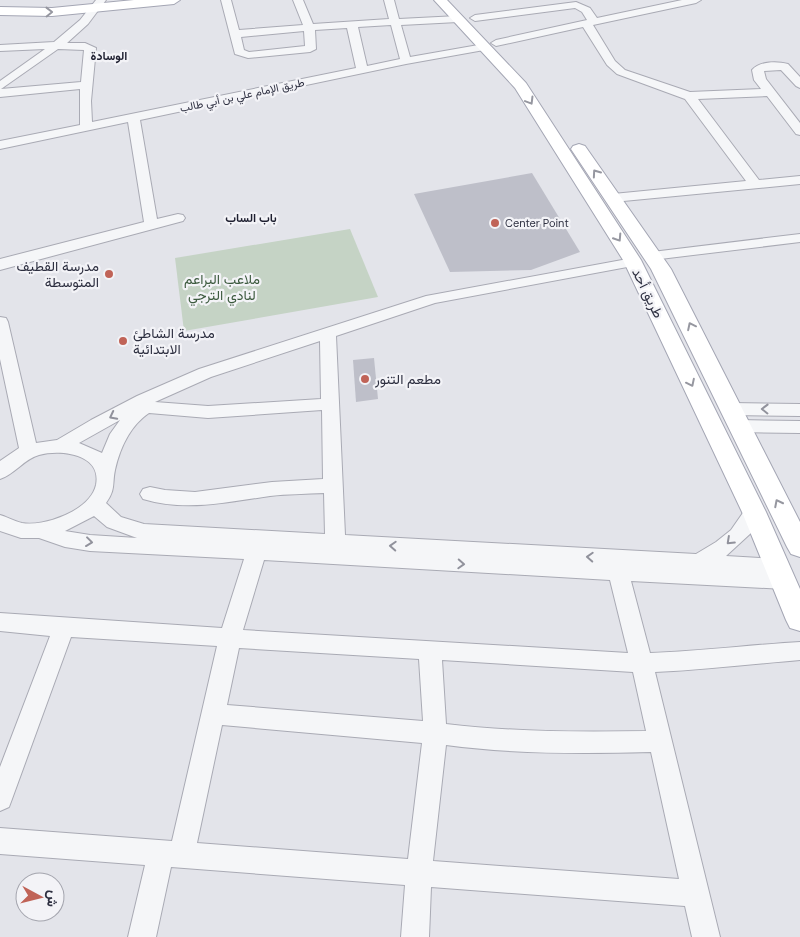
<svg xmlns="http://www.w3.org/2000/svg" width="800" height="937" font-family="'DM Sans',Vazirmatn,sans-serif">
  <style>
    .green { fill: #c5d3c5 }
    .building { fill: #bebfc9 }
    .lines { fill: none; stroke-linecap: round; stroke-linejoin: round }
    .minor-casing { stroke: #a9aab4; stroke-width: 2 }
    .major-casing { stroke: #a4a6b4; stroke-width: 2 }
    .minor { fill: #f5f6f8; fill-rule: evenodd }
    .major { fill: #fff; fill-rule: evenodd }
    .oneway { stroke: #9697a0 }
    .oneway2 { stroke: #91929c }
    .poi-dot { fill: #c06357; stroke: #f3f3f7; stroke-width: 2 }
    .labels { text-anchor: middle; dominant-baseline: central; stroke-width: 4.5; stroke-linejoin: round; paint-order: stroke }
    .far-street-label { font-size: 11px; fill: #2d2f40; stroke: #f3f3f7 }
    .far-poi-label { font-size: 11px; fill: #2d2f40; stroke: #f3f3f7; text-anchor: start }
    .far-neighbourhood-label { font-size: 12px; font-weight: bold; fill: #1f2031; stroke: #f3f3f7 }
    .poi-label { font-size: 14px; fill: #2d2f40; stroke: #f3f3f7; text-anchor: start }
    .park-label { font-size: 14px; fill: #3c5a3e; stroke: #f3f3f7 }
    .street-label { font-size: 14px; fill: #2d2f40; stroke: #f3f3f7 }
  </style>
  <rect width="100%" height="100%" fill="#e3e4ea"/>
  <path class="green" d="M 350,229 L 378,297 L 184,331 L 175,258 Z"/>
  <g class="building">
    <path d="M 532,173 L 580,252 L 531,270 L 450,272 L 414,194 Z"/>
    <path d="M 374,358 L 378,399 L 356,402 L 353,360 Z"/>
  </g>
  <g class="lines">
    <defs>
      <g id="minor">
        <path d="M 96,0 L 106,0 L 88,24 L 67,43 L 85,43 L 96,48 L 91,101 L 92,122 L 356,68 L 347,28 L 315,30 L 316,49 L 310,52 L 248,58 L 235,54 L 221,0 L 231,0 L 239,30 L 303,25 L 293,0 L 303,0 L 313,24 L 389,19 L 384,0 L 394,0 L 399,19 L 458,16 L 463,19 L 458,22 L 401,25 L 410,57 L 484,44 L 490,47 L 484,50 L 406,64 L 140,120 L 157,219 L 178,214 L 183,215 L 185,218 L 183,221 L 0,270 L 0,259 L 144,222 L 128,122 L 0,149 L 0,141 L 80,125 L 80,89 L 0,97 L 0,81 L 45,49 L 0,51 L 0,45 L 54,42 L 80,20 ZM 391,25 L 400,59 L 367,66 L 358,27 ZM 304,31 L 305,46 L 249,52 L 244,50 L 241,37 ZM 58,49 L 84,50 L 81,82 L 1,89 Z"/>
        <path d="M 682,0 L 701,0 L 696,3 L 593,25 L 615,61 L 625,70 L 690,92 L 761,89 L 754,80 L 752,70 C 760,61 777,61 788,64 L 800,77 L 800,88 L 796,86 L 781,70 L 764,71 L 766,79 L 800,123 L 800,135 L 796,134 L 767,96 L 698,99 L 759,180 L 800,176 L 800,184 L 613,202 L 608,201 L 606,198 L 613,194 L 746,181 L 685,99 L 617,74 L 607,65 L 583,27 L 496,46 L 491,43 L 496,40 L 587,20 L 582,12 L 575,8 L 475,21 L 470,18 L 475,15 L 576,2 L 590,8 L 597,18 Z"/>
        <path d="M 800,234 L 800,242 L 652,260 L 647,259 L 645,256 L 647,253 L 652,252 Z"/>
        <path d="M 633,258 L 638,259 L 640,262 L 638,265 L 435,303 L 336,336 L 345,535 L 696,554 L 716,542 L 731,530 L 747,507 L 754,505 L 761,507 L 764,512 L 751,533 L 726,556 L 779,559 L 786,561 L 789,567 L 785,573 L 791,575 L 794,581 L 791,587 L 784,589 L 631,581 L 650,653 C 701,651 750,645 800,642 L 800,660 C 752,664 704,670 655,672 L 720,937 L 692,937 L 685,906 L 431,887 L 429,937 L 401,937 L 405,885 L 171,867 L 156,937 L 128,937 L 145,865 L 0,854 L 0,828 L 172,841 L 217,646 L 71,637 L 12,799 L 9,807 L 0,811 L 0,767 L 50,636 L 0,631 L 0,613 L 222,628 L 244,559 L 90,551 L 65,547 L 39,538 L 21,538 L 0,531 L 0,515 C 7,517 14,521 22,523 C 44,527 90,511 96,485 C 102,454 61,449 39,455 C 24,459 15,474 0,479 L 0,461 L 19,448 L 0,359 L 0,317 L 6,318 L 8,322 L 36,443 L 57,440 L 91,420 L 137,396 L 199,369 L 426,296 ZM 320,341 L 321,399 L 208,406 L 155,402 L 211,377 ZM 322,410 L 323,479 L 272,482 L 195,492 L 165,490 L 150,487 L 143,489 L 140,494 L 143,499 C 186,512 227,502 270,496 C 287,494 306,494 324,493 L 325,534 L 144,524 L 121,517 L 106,503 C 116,489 112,484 115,470 C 120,448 130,426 149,413 L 208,418 ZM 120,420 L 110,434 L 102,453 L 79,443 ZM 94,516 L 107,527 L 137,538 L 90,535 L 65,531 ZM 264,560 L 610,580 L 628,653 L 243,630 ZM 239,648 L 419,659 L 423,721 L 227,705 ZM 442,660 L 633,672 L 646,731 C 579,732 513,732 446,724 ZM 222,725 L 422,743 L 408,859 L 197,843 ZM 446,745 C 514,754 582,754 651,752 L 679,879 L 433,861 Z"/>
        <path d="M 731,403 L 800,404 L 800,416 L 731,415 L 725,413 L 722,409 L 725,405 Z"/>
        <path d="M 739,420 L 800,421 L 800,433 L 739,432 L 733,430 L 730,426 L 733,422 Z"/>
      </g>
      <g id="major">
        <path d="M 134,0 L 180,0 L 174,4 L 52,16 L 0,15 L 0,7 L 52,8 Z"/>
        <path d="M 434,0 L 447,0 L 526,83 L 641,260 L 766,512 L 800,589 L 800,631 L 790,628 L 786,620 L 742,512 L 623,260 L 515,88 Z"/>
        <path d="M 579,144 L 585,146 L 671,269 L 800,522 L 800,557 L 791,554 L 787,547 L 651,269 L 571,149 L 573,146 Z"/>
      </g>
    </defs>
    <use href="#minor" class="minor-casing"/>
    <use href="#major" class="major-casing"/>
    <use href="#minor" class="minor"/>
    <use href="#major" class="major"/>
  </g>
  <defs><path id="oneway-chevron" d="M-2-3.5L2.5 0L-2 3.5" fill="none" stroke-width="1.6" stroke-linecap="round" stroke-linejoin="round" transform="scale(1.25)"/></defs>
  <g class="oneway">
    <use href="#oneway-chevron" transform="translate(49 12) rotate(-1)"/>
    <use href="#oneway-chevron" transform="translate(530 101) rotate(59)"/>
    <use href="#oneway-chevron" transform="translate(596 173) rotate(-125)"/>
    <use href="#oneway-chevron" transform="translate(618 238) rotate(57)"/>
    <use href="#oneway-chevron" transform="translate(691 326) rotate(-116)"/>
    <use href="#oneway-chevron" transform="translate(691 383) rotate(64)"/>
    <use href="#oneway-chevron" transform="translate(778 503) rotate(-117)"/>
  </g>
  <g class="oneway2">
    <use href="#oneway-chevron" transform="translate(765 409) rotate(-179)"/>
    <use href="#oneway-chevron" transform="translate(113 416) rotate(153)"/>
    <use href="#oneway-chevron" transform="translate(730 541) rotate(137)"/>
    <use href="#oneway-chevron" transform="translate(89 542) rotate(7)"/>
    <use href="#oneway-chevron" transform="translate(393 546) rotate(-177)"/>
    <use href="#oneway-chevron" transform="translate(590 557) rotate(-177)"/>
    <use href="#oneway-chevron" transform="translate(461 564) rotate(3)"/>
  </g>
  <g class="poi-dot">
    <circle cx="495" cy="223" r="5"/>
    <circle cx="109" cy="274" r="5"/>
    <circle cx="123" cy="341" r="5"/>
    <circle cx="365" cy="379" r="5"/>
  </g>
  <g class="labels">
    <g class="far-street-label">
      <text transform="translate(242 95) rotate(-12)">طريق الإمام علي بن أبي طالب</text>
    </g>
    <g class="far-poi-label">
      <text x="505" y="223">Center Point</text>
    </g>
    <g class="far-neighbourhood-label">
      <text x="109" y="56">الوسادة</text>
      <text x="251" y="218">باب الساب</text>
    </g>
    <g class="poi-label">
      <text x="99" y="266" text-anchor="end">مدرسة القطيف<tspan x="99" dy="16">المتوسطة</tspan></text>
      <text x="133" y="333">مدرسة الشاطئ<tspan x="133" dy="16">الابتدائية</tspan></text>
      <text x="375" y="379">مطعم التنور</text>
    </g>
    <g class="park-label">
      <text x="222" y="279">ملاعب البراعم<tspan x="222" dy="16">لنادي الترجي</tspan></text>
    </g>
    <g class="street-label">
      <text transform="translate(648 293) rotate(64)">طريق أحد</text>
    </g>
  </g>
  <g transform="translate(40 897) rotate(97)"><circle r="24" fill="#f3f3f7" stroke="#a4a5ae"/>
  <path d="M0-4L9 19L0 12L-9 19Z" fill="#c06357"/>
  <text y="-8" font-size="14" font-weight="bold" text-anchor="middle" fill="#2d2f40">ش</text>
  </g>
</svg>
